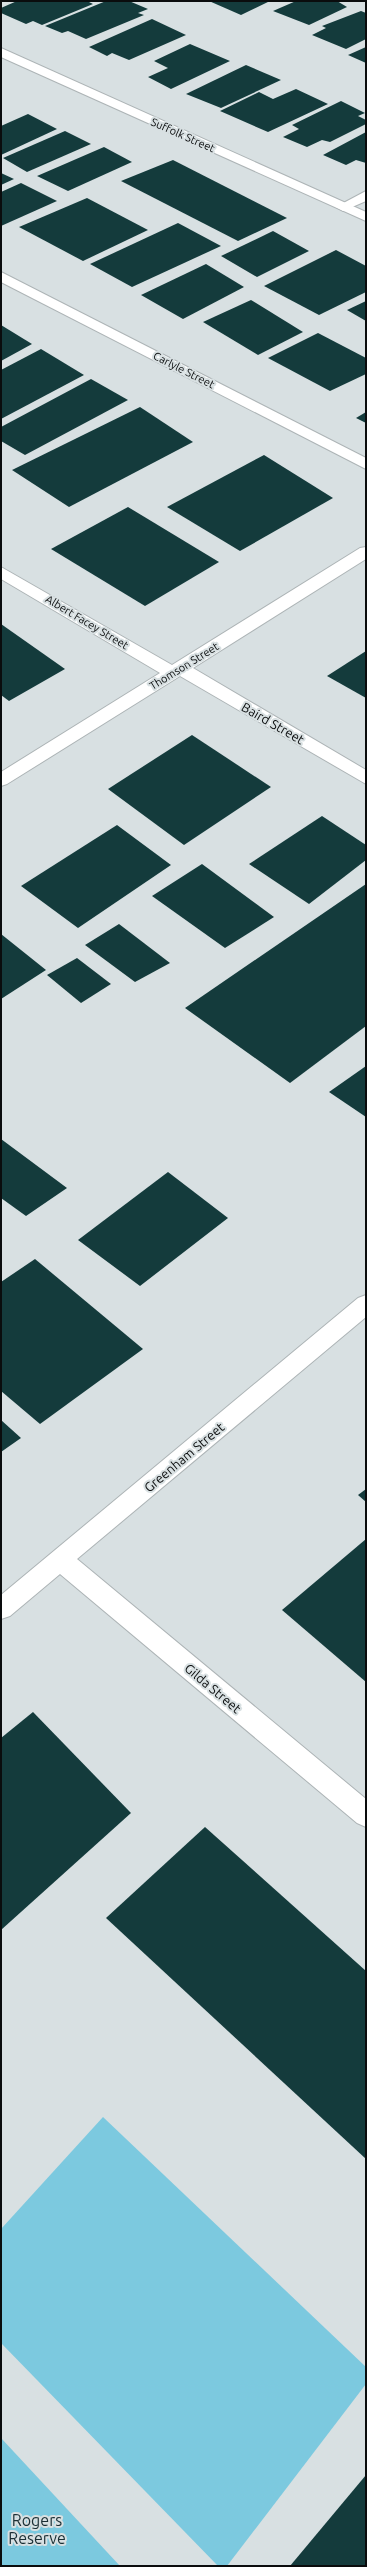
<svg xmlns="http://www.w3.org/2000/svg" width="367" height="2567" font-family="Ubuntu,sans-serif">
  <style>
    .green { fill: #7cc9df }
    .building { fill: #143b3c }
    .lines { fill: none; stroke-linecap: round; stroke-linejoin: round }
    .lane-casing { stroke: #adb4b6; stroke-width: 2 }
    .street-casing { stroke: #adb4b6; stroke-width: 2 }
    .lane { fill: #fff; fill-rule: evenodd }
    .street { fill: #fff; fill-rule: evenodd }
    .labels { text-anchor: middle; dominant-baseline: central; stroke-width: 4; stroke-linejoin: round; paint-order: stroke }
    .far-street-label { font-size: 11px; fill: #0a0c0d; stroke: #d8e0e2 }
    .street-label { font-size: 13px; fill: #0a0c0d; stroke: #d8e0e2 }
    .near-park-label { font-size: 16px; fill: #1b2f35; stroke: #d8e0e2 }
  </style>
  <rect width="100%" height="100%" fill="#d8e0e2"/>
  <g class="green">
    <path d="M 103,2117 L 366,2367 L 366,2384 L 227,2566 L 218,2566 L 1,2343 L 1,2229 Z"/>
    <path d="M 1,2438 L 120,2566 L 1,2566 Z"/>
  </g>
  <g class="building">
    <path d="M 17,1 L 87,1 L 93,4 L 42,25 L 33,21 L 26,24 L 1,13 L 1,8 Z"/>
    <path d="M 106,1 L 129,1 L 148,9 L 138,13 L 144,15 L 86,39 L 68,31 L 62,33 L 45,26 Z"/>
    <path d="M 209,1 L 270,1 L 241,15 Z"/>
    <path d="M 296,1 L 337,1 L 347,7 L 309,25 L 273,11 Z"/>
    <path d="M 361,11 L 366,13 L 366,39 L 346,49 L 312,35 L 326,28 L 322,26 Z"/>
    <path d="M 152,19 L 186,35 L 129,60 L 112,53 L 107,56 L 89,47 Z"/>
    <path d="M 190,44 L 230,61 L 171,89 L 148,77 L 168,68 L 154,61 Z"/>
    <path d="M 366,47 L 366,63 L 348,55 Z"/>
    <path d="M 246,65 L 281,80 L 221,108 L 186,94 Z"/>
    <path d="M 296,89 L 328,104 L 268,132 L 220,111 L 259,92 L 273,99 Z"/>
    <path d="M 341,101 L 365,113 L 358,116 L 366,120 L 366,124 L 330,142 L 322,140 L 307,147 L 283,137 L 299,129 L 292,125 Z"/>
    <path d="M 28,114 L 57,129 L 1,155 L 1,126 Z"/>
    <path d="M 65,131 L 91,144 L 27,172 L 3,158 Z"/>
    <path d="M 366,132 L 366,163 L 356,160 L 346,165 L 323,155 Z"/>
    <path d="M 104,147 L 132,162 L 68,191 L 37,176 Z"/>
    <path d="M 173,160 L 287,218 L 238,241 L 121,181 Z"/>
    <path d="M 1,173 L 14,179 L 1,185 Z"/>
    <path d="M 21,183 L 57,201 L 1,226 L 1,192 Z"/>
    <path d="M 87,198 L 148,230 L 83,261 L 19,227 Z"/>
    <path d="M 178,223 L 221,246 L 132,287 L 90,264 Z"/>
    <path d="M 273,231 L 309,251 L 257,277 L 221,256 Z"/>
    <path d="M 336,250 L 366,266 L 366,292 L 319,315 L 264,286 Z"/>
    <path d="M 206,264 L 244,287 L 183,319 L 141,295 Z"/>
    <path d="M 251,300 L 303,332 L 258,355 L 203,322 Z"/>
    <path d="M 366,301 L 366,321 L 347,310 Z"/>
    <path d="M 1,325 L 32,344 L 1,361 Z"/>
    <path d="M 318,333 L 366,358 L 366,374 L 330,391 L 268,358 Z"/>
    <path d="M 41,349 L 84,375 L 1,419 L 1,370 Z"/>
    <path d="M 91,379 L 128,400 L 25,455 L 1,441 L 1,427 Z"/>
    <path d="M 140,407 L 193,442 L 69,507 L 12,470 Z"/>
    <path d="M 366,412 L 366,423 L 356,418 Z"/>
    <path d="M 264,455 L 333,498 L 240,551 L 167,507 Z"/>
    <path d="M 128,507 L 219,562 L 145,606 L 51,549 Z"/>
    <path d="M 1,624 L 65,669 L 9,701 L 1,695 Z"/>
    <path d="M 366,651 L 366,698 L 327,676 Z"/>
    <path d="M 192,735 L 271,787 L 184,845 L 108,789 Z"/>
    <path d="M 322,816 L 366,845 L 366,860 L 309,904 L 249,864 Z"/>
    <path d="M 117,825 L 171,865 L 78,928 L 21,886 Z"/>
    <path d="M 202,864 L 274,917 L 225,948 L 152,896 Z"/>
    <path d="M 366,884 L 366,1026 L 290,1083 L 185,1008 Z"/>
    <path d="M 119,924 L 170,963 L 135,982 L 85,945 Z"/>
    <path d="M 1,934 L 46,970 L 1,999 Z"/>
    <path d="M 77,958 L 111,984 L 81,1003 L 47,975 Z"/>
    <path d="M 366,1066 L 366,1117 L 329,1092 Z"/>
    <path d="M 1,1139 L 67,1188 L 26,1216 L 1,1198 Z"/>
    <path d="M 168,1172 L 228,1218 L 140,1286 L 78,1240 Z"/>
    <path d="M 35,1259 L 143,1349 L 40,1424 L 1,1391 L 1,1282 Z"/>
    <path d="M 1,1420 L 21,1438 L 1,1452 Z"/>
    <path d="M 366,1489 L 366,1502 L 358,1495 Z"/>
    <path d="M 366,1539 L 366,1682 L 282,1610 Z"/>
    <path d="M 33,1712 L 131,1813 L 1,1930 L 1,1738 Z"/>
    <path d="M 205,1827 L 366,1971 L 366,2159 L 106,1918 Z"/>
    <path d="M 366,2475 L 366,2566 L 290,2566 Z"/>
  </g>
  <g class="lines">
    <defs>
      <path id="lane" d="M 366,191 L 366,201 L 343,211 L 336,207 Z"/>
      <g id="street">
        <path d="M 1,48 L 366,212 L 366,221 L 1,57 Z"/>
        <path d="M 1,272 L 366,458 L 366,469 L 1,282 Z"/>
        <path d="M 366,547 L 366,559 L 193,668 L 366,770 L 366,784 L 180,676 L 7,784 L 1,786 L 1,772 L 160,673 L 1,579 L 1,567 L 172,665 L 360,548 Z"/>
        <path d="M 366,1295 L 366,1317 L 77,1559 L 366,1799 L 366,1827 L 357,1823 L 60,1574 L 10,1616 L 1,1619 L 1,1595 L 358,1298 Z"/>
      </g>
    </defs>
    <use href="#lane" class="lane-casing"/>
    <use href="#street" class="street-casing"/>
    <use href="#lane" class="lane"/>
    <use href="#street" class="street"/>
  </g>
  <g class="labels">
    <g class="far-street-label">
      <text transform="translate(183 135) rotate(24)">Suffolk Street</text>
      <text transform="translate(184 370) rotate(27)">Carlyle Street</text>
      <text transform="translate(87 622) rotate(31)">Albert Facey Street</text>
      <text transform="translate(184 666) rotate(-32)">Thomson Street</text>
    </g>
    <g class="street-label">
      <text transform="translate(273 723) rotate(30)">Baird Street</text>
      <text transform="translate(184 1457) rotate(-40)">Greenham Street</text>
      <text transform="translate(213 1688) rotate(40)">Gilda Street</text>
    </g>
    <g class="near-park-label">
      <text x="37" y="2520">Rogers<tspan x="37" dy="18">Reserve</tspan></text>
    </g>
  </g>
  <rect width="367" height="2567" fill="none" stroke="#0a0c0d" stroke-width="4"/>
</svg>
